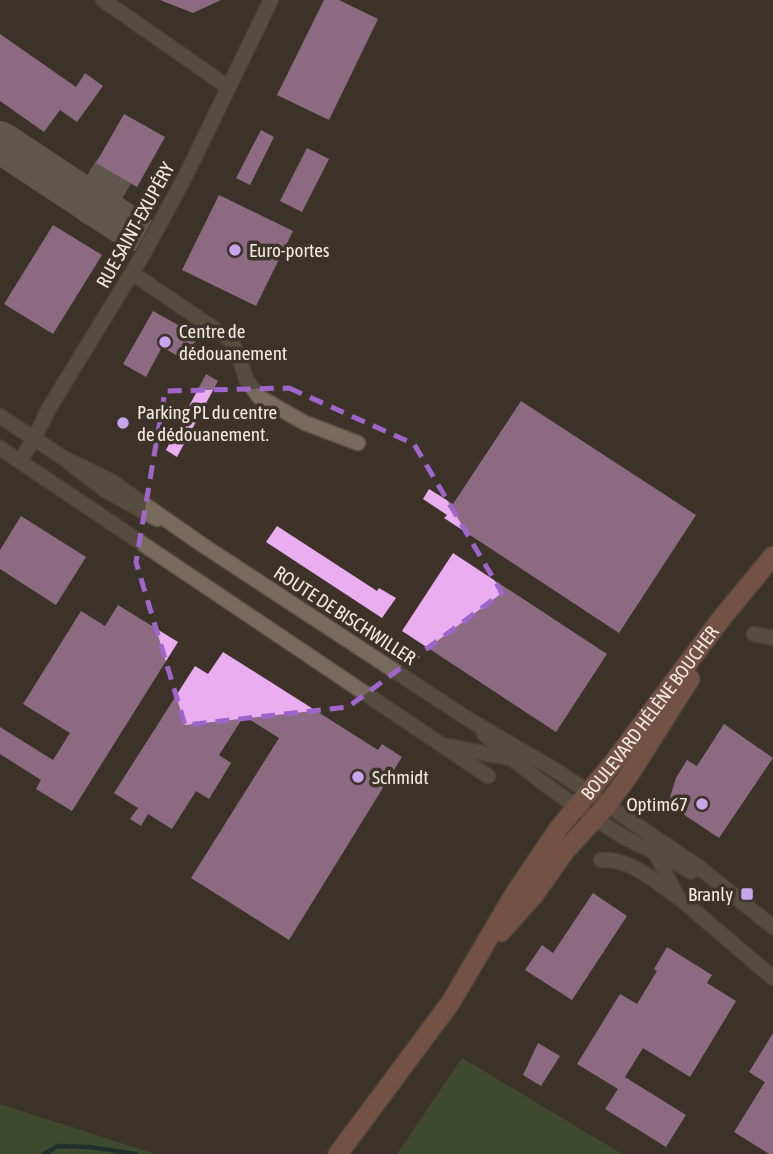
<svg xmlns="http://www.w3.org/2000/svg" width="773" height="1154" font-family="'Asap Condensed',sans-serif">
  <style>
    .green { fill: #426536 }
    .lines { fill: none; stroke-linecap: round; stroke-linejoin: round }
    .stream { stroke: #012a31; stroke-width: 4.5 }
    .taxiway { stroke: #8a8178; stroke-width: 42 }
    .building { fill: #eaaef0 }
    .minor-casing { stroke: #5a5147; stroke-width: 17 }
    .major-casing { stroke: #5a5147; stroke-width: 22 }
    .minor { stroke: #776b5e; stroke-width: 14 }
    .major { stroke: #b77566; stroke-width: 19 }
    .marked { fill: none; stroke: #9f65ca; stroke-width: 5; stroke-dasharray: 14 9; stroke-linejoin: round }
    .poi-dot { fill: #c9a5ee; stroke: #3d3328; stroke-width: 2.5 }
    .labels { text-anchor: middle; dominant-baseline: central; stroke-width: 7; stroke-linejoin: round; paint-order: stroke }
    .street-label { font-size: 19px; fill: #f2ebe4; stroke: #3d3328 }
    .poi-label { font-size: 19px; fill: #f2ebe4; stroke: #3d3328; text-anchor: start }
  </style>
  <rect width="100%" height="100%" fill="#3d3328"/>
  <g class="green">
    <path d="M 462,1058 L 622,1154 L 397,1154 Z"/>
    <path d="M 0,1104 L 155,1154 L 0,1154 Z"/>
  </g>
  <g class="lines">
    <path class="stream" d="M 44,1154 L 58,1146 L 89,1147 L 136,1154"/>
    <g class="taxiway">
      <path d="M 0,142 L 133,230"/>
      <path d="M 94,205 L 113,173"/>
    </g>
  </g>
  <g class="building">
    <path d="M 160,0 L 221,0 L 193,13 Z"/>
    <path d="M 324,0 L 339,0 L 378,19 L 329,120 L 277,95 Z"/>
    <path d="M 0,34 L 76,87 L 85,73 L 103,86 L 77,122 L 60,110 L 44,132 L 0,101 Z"/>
    <path d="M 124,114 L 165,137 L 137,187 L 96,163 Z"/>
    <path d="M 261,130 L 274,137 L 250,185 L 236,178 Z"/>
    <path d="M 307,148 L 329,159 L 302,212 L 280,201 Z"/>
    <path d="M 219,195 L 293,231 L 256,306 L 182,270 Z"/>
    <path d="M 53,225 L 102,255 L 53,334 L 4,304 Z"/>
    <path d="M 153,311 L 198,336 L 185,360 L 162,347 L 146,377 L 123,364 Z"/>
    <path d="M 206,374 L 218,381 L 177,457 L 166,450 Z"/>
    <path d="M 521,401 L 696,515 L 619,633 L 444,518 L 447,515 L 423,499 L 429,489 L 453,504 Z"/>
    <path d="M 21,516 L 86,557 L 56,605 L 0,569 L 0,550 Z"/>
    <path d="M 277,526 L 377,591 L 379,588 L 396,598 L 382,618 L 266,542 Z"/>
    <path d="M 453,553 L 607,654 L 556,732 L 402,631 Z"/>
    <path d="M 118,605 L 178,642 L 72,811 L 36,789 L 41,780 L 0,754 L 0,727 L 53,760 L 70,733 L 23,704 L 81,611 L 105,626 Z"/>
    <path d="M 223,652 L 378,750 L 382,744 L 402,757 L 289,940 L 191,878 L 279,738 L 244,716 L 219,755 L 231,763 L 209,799 L 196,791 L 172,829 L 148,814 L 141,826 L 130,819 L 138,808 L 114,793 L 195,666 L 208,674 Z"/>
    <path d="M 724,724 L 773,758 L 719,838 L 668,804 L 676,778 L 687,760 L 697,766 Z"/>
    <path d="M 593,893 L 627,916 L 572,1000 L 525,970 L 542,945 L 553,953 Z"/>
    <path d="M 667,947 L 712,975 L 707,983 L 736,1001 L 690,1077 L 643,1048 L 625,1077 L 686,1115 L 666,1147 L 605,1109 L 618,1089 L 577,1064 L 620,994 L 637,1004 L 657,971 L 654,969 Z"/>
    <path d="M 773,1033 L 773,1154 L 769,1154 L 734,1132 L 765,1082 L 749,1072 Z"/>
    <path d="M 538,1043 L 560,1056 L 541,1086 L 523,1075 Z"/>
  </g>
  <g class="lines">
    <defs>
      <g id="minor">
        <path d="M 103,0 L 228,87"/>
        <path d="M 132,273 L 229,339 L 238,353 L 246,379 L 259,397 L 305,423 L 358,443"/>
        <path d="M 0,416 L 62,457 L 105,490 L 157,519"/>
        <path d="M 0,448 L 488,776"/>
        <path d="M 62,457 L 111,481 L 201,544 L 468,719 L 560,773 L 700,868 L 773,927"/>
        <path d="M 20,461 L 34,439 L 48,410 L 144,253 L 186,175 L 271,0"/>
        <path d="M 754,634 L 773,638"/>
        <path d="M 484,734 C 527,773 574,807 624,837 C 646,849 670,858 691,872"/>
        <path d="M 449,746 L 508,758"/>
        <path d="M 655,852 L 677,896 L 773,978"/>
        <path d="M 601,860 C 630,858 653,880 676,896"/>
      </g>
      <g id="major">
        <path d="M 501,932 L 534,895 L 566,850 L 607,805 L 629,775 L 690,679"/>
        <path id="s1" d="M 338,1154 L 451,1002 L 515,893 L 559,828 L 613,763 L 721,619 L 773,556"/>
      </g>
    </defs>
    <use href="#minor" class="minor-casing"/>
    <use href="#major" class="major-casing"/>
    <use href="#minor" class="minor"/>
    <use href="#major" class="major"/>
  </g>
  <path d="M0 0H773V1154H0ZM 289,388 L 414,444 L 502,593 L 348,707 L 185,725 L 136,562 L 165,391 Z" fill="#3d3328" fill-opacity=".55" fill-rule="evenodd"/>
  <path class="marked" d="M 289,388 L 414,444 L 502,593 L 348,707 L 185,725 L 136,562 L 165,391 Z"/>
  <g class="poi-dot">
    <circle cx="235" cy="250" r="7"/>
    <circle cx="165" cy="342" r="7"/>
    <circle cx="123" cy="423" r="7"/>
    <circle cx="358" cy="777" r="7"/>
    <circle cx="702" cy="804" r="7"/>
    <rect x="740" y="887" width="14" height="14" rx="3.5"/>
  </g>
  <g class="labels">
    <g class="street-label">
      <text transform="translate(135 225) rotate(-61)">RUE SAINT-EXUPÉRY</text>
      <text transform="translate(345 615) rotate(33)">ROUTE DE BISCHWILLER</text>
      <text stroke="none"><textPath href="#s1" startOffset="541">BOULEVARD HÉLÈNE BOUCHER</textPath></text>
    </g>
    <g class="poi-label">
      <text x="249" y="250">Euro-portes</text>
      <text x="179" y="331">Centre de<tspan x="179" dy="22">dédouanement</tspan></text>
      <text x="137" y="412">Parking PL du centre<tspan x="137" dy="22">de dédouanement.</tspan></text>
      <text x="372" y="777">Schmidt</text>
      <text x="688" y="804" text-anchor="end">Optim67</text>
      <text x="733" y="894" text-anchor="end">Branly</text>
    </g>
  </g>
</svg>
